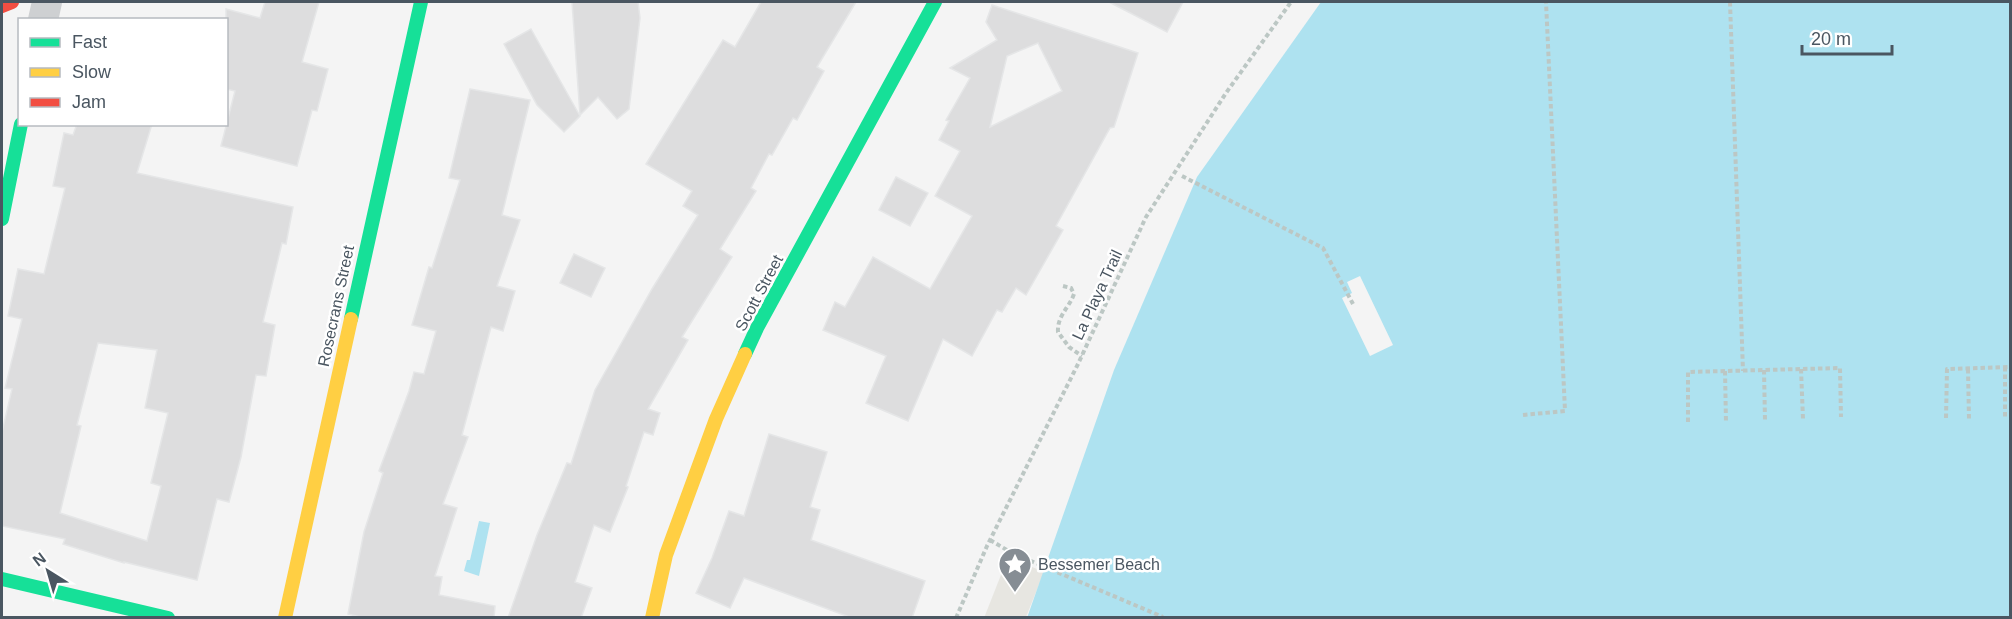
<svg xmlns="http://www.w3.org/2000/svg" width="2012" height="619" font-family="Arial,sans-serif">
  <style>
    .sand { fill: #e7e6e1 }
    .water { fill: #aee2f0 }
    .pier { fill: #f4f4f4 }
    .building { fill: #ddddde; stroke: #e5e6e7; stroke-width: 1.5; fill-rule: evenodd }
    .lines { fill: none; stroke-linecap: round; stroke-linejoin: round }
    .path { stroke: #bcc7c4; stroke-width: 4; stroke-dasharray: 4.5 3; stroke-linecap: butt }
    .street { stroke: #ced0d2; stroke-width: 30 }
    .fast { stroke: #16e098; stroke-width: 14 }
    .slow { stroke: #ffcf43; stroke-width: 14 }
    .jam { stroke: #f24e42; stroke-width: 14 }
    .labels { text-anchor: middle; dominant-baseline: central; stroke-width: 5; stroke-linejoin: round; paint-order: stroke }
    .street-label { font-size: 16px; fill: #4a5661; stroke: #fff }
    .poi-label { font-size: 16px; fill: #4a5661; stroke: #fff; text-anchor: start }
  </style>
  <rect width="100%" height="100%" fill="#f4f4f4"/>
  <path class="sand" d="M 1008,557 L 1044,572 L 1026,617 L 984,618 Z"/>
  <g class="water">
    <path d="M 1321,2 L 2010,2 L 2010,617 L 1027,618 L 1114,370 L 1197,177 Z"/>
    <path d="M 479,521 L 490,523 L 479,576 L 464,571 L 467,560 L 470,560 Z"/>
  </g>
  <path class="pier" d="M 1360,276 L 1393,345 L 1370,356 L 1342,298 L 1352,293 L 1347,282 Z"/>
  <g class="building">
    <path d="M 265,2 L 319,2 L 302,62 L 328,69 L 317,111 L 312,110 L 297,166 L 221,146 L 235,91 L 226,89 L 226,9 L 260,18 Z"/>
    <path d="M 572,2 L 638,2 L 640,18 L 629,109 L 617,119 L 598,97 L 580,115 Z"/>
    <path d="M 761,2 L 856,2 L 817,67 L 824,71 L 797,120 L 793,118 L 772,155 L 769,154 L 751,188 L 756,191 L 720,249 L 732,257 L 682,337 L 688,340 L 648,409 L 660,413 L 653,435 L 644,432 L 626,486 L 628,487 L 610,532 L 594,525 L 575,582 L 592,588 L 581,618 L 508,618 L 537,535 L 567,463 L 571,464 L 595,390 L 652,289 L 698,215 L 683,206 L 692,191 L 646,164 L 723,40 L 735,47 Z"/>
    <path d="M 1109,2 L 1183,2 L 1167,32 Z"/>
    <path d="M 992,5 L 1138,53 L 1114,127 L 1110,128 L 1056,226 L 1063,230 L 1026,295 L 1016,288 L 1002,312 L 997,310 L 972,356 L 943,339 L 908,421 L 866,403 L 886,356 L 823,330 L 835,302 L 845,307 L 873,257 L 930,289 L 972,216 L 935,196 L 960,151 L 939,140 L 949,121 L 946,120 L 970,78 L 950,68 L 997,40 L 986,22 ZM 1038,43 L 1062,91 L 990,127 L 1007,56 Z"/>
    <path d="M 531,29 L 580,116 L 564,132 L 537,105 L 504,44 Z"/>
    <path d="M 470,89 L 530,100 L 502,215 L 520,220 L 497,286 L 515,291 L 503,331 L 491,327 L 462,435 L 468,437 L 443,504 L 457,508 L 435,576 L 442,577 L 439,595 L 495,606 L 494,618 L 364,618 L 348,614 L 364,532 L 383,473 L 379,471 L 409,391 L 414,372 L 424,374 L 436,331 L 412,325 L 429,267 L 432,268 L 460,180 L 449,178 Z"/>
    <path d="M 77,124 L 152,124 L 137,173 L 293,207 L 286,244 L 282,243 L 263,322 L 275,325 L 266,376 L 256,375 L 241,457 L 229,502 L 217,499 L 197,580 L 124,562 L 124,563 L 63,544 L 65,539 L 2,526 L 2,432 L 12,389 L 5,388 L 22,319 L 8,316 L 18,269 L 44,274 L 65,188 L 53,186 L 64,133 L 73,135 ZM 98,343 L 157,350 L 145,408 L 168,413 L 151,483 L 161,486 L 147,541 L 60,513 L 81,426 L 77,425 Z"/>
    <path d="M 896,177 L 928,193 L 910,226 L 879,210 Z"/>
    <path d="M 574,254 L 605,268 L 591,297 L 560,283 Z"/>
    <path d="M 769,434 L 827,452 L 810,507 L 820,510 L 811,540 L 925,581 L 912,618 L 852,618 L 744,578 L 730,608 L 696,593 L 712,558 L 729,511 L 744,516 Z"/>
  </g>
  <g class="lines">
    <g class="path">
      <path d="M 1730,2 L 1743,371"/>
      <path d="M 1182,176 L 1323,248 L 1353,304"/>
      <path d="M 1063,286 L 1071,288 L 1074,294 C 1069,308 1057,316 1058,332 L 1069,347 L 1082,356"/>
      <path d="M 2005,367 L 2005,417"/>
      <path d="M 1801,369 L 1803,419"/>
      <path d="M 1968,369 L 1969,419"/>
      <path d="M 1764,370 L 1765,420"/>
      <path d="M 1725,371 L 1726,422"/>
      <path d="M 1523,415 L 1565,411 L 1546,2"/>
      <path d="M 1946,418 L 1947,369 L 2010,367"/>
      <path d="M 1688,422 L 1688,372 L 1840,368 L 1841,417"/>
      <path d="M 990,540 L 1012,553 L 1163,617"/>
      <path d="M 956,618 L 987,546 L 1078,364 L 1146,217 L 1226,93 L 1291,2"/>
    </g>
    <path class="street" d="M 43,20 L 47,2"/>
    <g class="fast">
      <path d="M 2,219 L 21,124"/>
      <path d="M 351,319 L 421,2"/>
      <path d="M 745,354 L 757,328 L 935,2"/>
      <path d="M 2,579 L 168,618"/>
    </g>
    <g class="slow">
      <path d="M 285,618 L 351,319"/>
      <path d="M 652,618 L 666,555 L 716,419 L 745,354"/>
    </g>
    <path class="jam" d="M 2,6 L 12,2"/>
  </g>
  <defs>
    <symbol id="sight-pin" viewBox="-11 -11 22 30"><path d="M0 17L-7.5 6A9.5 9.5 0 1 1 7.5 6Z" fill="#868d94" stroke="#fff"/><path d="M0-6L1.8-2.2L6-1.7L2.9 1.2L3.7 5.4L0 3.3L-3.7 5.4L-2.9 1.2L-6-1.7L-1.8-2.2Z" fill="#fff"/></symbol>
  </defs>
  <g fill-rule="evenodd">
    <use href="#sight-pin" x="996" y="545" width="38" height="52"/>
  </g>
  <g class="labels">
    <g class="street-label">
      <text transform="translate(759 293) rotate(-62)">Scott Street</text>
      <text transform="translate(1097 295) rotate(-65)">La Playa Trail</text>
      <text transform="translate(336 306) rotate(-78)">Rosecrans Street</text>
    </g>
    <g class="poi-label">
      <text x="1038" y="564">Bessemer Beach</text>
    </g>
  </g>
  <rect width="2012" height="619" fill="none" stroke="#4a5661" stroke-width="6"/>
  <rect x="18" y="18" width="210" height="108" fill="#ffffff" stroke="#b7bbc0" stroke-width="1.5"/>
  <rect x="30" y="38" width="30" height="9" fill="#16e098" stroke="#b7bbc0" stroke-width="1.5"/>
  <text x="72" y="48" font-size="18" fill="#4a5661">Fast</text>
  <rect x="30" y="68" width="30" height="9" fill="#ffcf43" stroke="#b7bbc0" stroke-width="1.5"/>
  <text x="72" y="78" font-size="18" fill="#4a5661">Slow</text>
  <rect x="30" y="98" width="30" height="9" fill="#f24e42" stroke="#b7bbc0" stroke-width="1.5"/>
  <text x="72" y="108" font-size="18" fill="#4a5661">Jam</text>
  <g transform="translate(48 571) rotate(323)" stroke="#ffffff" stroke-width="4.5" paint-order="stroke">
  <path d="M0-4.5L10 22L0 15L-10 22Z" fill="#4a5661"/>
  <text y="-9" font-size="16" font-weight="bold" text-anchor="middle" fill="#4a5661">N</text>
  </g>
  <path d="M1802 45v9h90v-9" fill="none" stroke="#4a5661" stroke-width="3"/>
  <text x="1811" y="45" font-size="18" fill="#4a5661" stroke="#ffffff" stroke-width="4.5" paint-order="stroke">20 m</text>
</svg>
